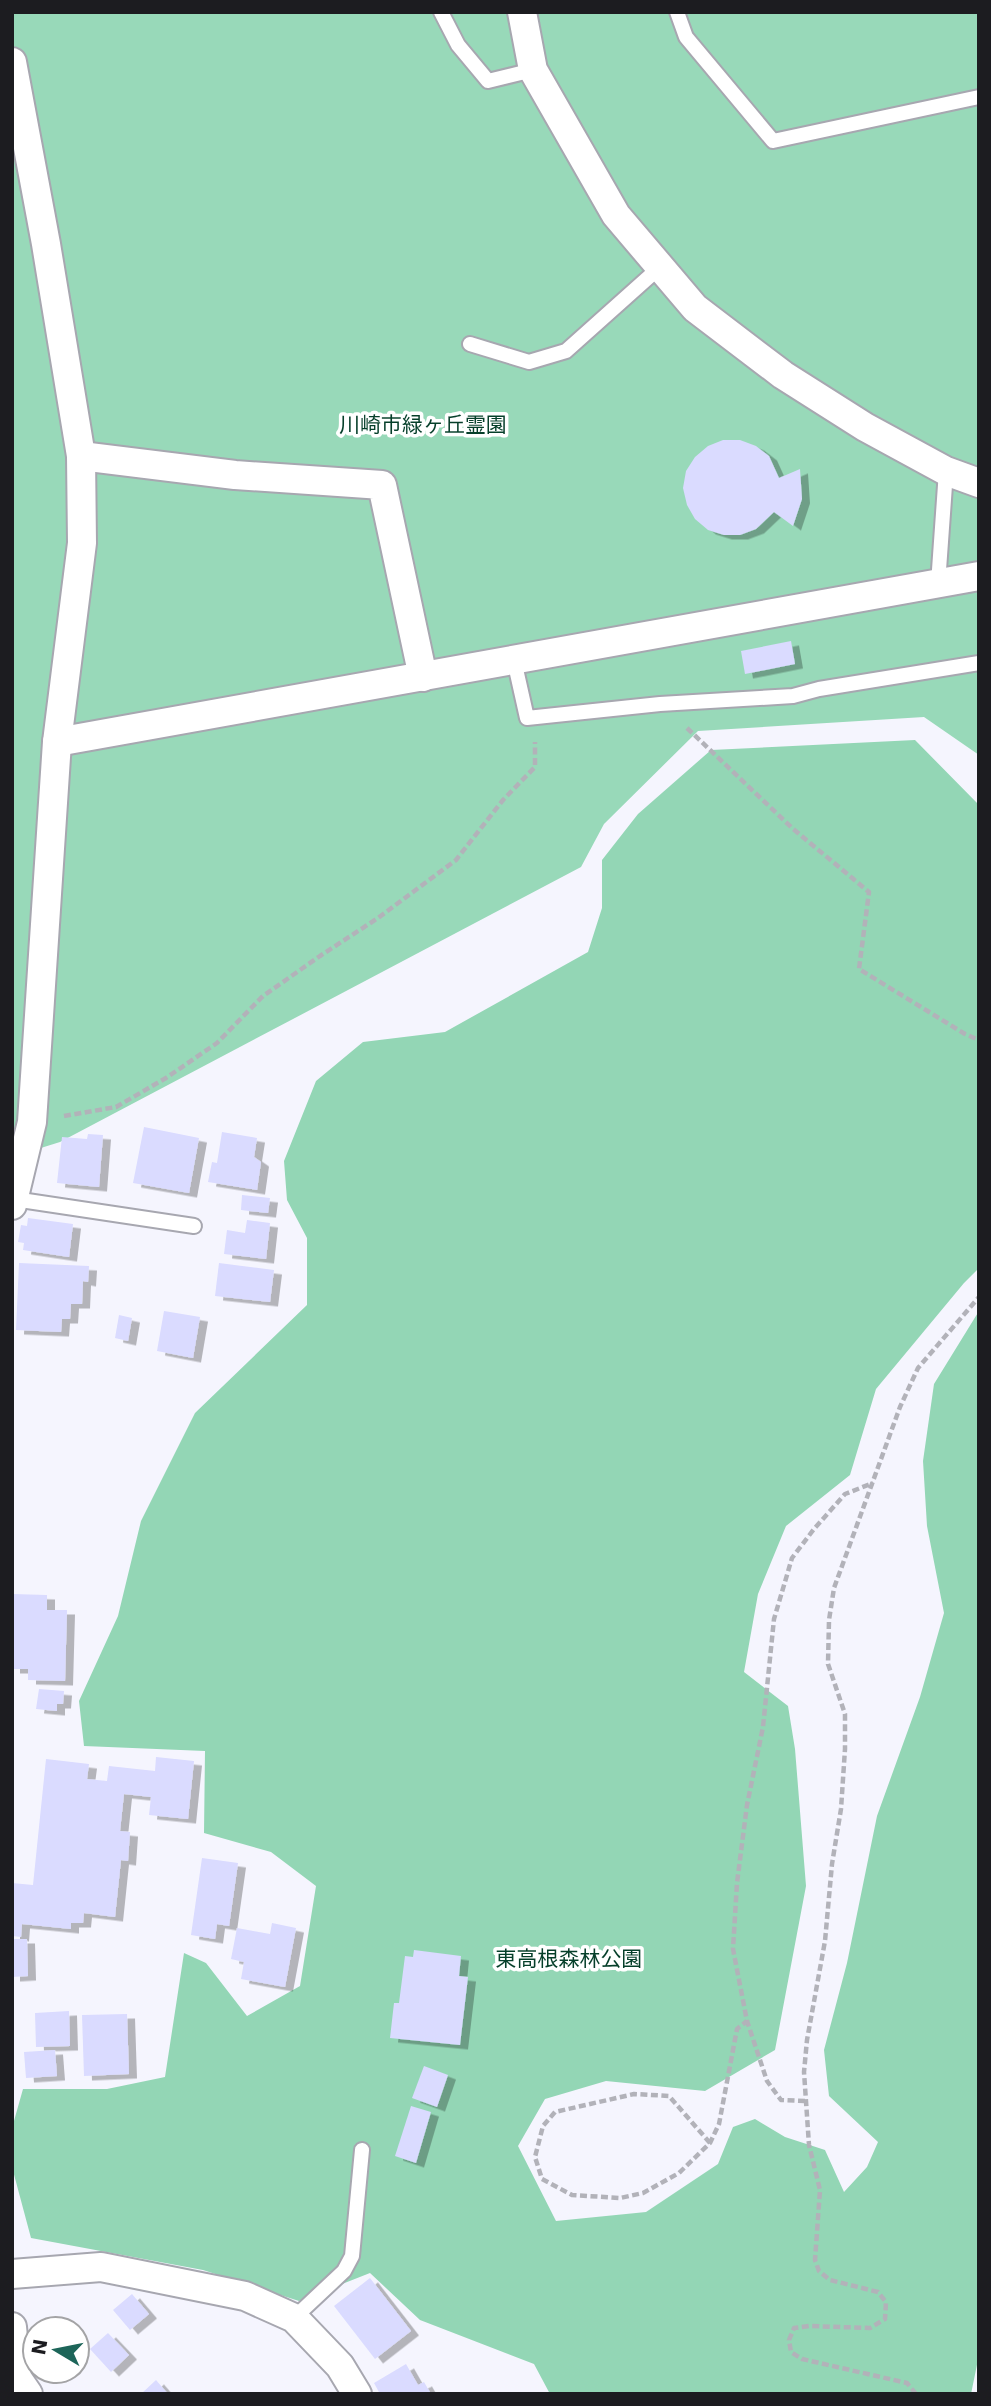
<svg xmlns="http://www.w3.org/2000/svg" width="991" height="2406" font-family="'DejaVu Sans','Noto Sans JP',sans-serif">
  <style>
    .green { fill: #98d9b9 }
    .forest { fill: #93d6b5 }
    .building { fill: #dadbff; filter: url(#shadow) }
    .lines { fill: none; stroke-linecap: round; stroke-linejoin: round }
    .lane-casing { stroke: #a7a7b0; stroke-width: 18 }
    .street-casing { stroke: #a7a7b0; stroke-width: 32 }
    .path { stroke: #b2b2b9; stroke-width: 4.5; stroke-dasharray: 7 3.5; stroke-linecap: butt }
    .lane { stroke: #fff; stroke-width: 14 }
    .street { stroke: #fff; stroke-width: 28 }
    .labels { text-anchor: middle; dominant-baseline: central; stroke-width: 7; stroke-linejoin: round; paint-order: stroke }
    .park-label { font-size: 21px; fill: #063f2a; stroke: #fff }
  </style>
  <defs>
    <filter id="shadow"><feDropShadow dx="8" dy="4.5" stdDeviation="0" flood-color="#0004"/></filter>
  </defs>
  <rect width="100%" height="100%" fill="#f5f5fe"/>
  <path class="green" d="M 12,12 L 979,12 L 979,755 L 924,717 L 698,731 L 604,824 L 581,867 L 60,1142 L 12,1157 Z"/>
  <path class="forest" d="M 915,740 L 979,805 L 979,1268 L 964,1283 L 876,1389 L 850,1475 L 786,1526 L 758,1594 L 744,1672 L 788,1706 L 795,1749 L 806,1886 L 775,2050 L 705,2091 L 606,2081 L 545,2099 L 518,2146 L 556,2221 L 646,2212 L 718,2164 L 733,2127 L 755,2119 L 785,2137 L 825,2150 L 844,2192 L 867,2167 L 878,2142 L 829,2096 L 824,2050 L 847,1963 L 877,1816 L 920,1697 L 944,1613 L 927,1526 L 923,1461 L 934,1384 L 979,1311 L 979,2355 L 971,2394 L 550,2394 L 534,2364 L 420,2320 L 370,2273 L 299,2301 L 203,2270 L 31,2238 L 12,2167 L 12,2128 L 23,2089 L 107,2089 L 165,2077 L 184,1953 L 206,1963 L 247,2016 L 300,1986 L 316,1886 L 271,1852 L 204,1833 L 205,1751 L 84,1746 L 79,1701 L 118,1616 L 141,1521 L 195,1413 L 307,1305 L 307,1238 L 287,1200 L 284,1161 L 316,1081 L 363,1042 L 445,1032 L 588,952 L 602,908 L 602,860 L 638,814 L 711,750 Z"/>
  <g class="building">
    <path d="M 723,440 L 740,440 L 756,446 L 769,456 L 779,478 L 800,469 L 802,499 L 793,526 L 774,512 L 756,529 L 740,535 L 724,535 L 708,530 L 695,519 L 687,505 L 683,488 L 686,471 L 695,457 L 708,446 Z"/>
    <path d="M 791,641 L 795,664 L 745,674 L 741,651 Z"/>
    <path d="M 144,1127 L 199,1138 L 189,1193 L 133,1183 Z"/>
    <path d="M 222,1132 L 257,1138 L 254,1157 L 261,1162 L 257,1190 L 208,1182 L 212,1162 L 217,1163 Z"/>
    <path d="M 88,1134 L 103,1135 L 99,1187 L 57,1183 L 62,1137 L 87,1139 Z"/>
    <path d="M 242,1195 L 270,1198 L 268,1213 L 241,1210 Z"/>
    <path d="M 28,1218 L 73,1224 L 69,1257 L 23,1250 L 24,1243 L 18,1242 L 21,1225 L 27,1226 Z"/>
    <path d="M 247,1220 L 270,1223 L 266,1259 L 224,1254 L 227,1230 L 245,1233 Z"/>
    <path d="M 19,1263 L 89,1266 L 88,1282 L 83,1281 L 82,1304 L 71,1304 L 70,1319 L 62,1319 L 61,1332 L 16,1330 Z"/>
    <path d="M 219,1263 L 274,1270 L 270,1302 L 215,1296 Z"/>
    <path d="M 164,1311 L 200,1317 L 193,1358 L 157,1351 Z"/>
    <path d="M 119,1315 L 132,1318 L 128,1341 L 115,1338 Z"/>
    <path d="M 12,1594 L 47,1595 L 47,1610 L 67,1610 L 65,1681 L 28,1680 L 28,1669 L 12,1669 Z"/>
    <path d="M 39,1689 L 64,1691 L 63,1704 L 57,1704 L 57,1711 L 36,1709 Z"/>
    <path d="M 156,1757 L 194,1761 L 188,1819 L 149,1815 L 151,1797 L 124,1794 L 120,1831 L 130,1832 L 128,1861 L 121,1860 L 115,1917 L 84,1913 L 83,1923 L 71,1923 L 71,1929 L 22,1924 L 21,1937 L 12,1936 L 12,1883 L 33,1885 L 46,1759 L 89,1764 L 87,1779 L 107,1781 L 109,1766 L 155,1771 Z"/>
    <path d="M 202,1858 L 238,1863 L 229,1926 L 217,1924 L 215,1939 L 191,1935 Z"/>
    <path d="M 272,1923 L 296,1928 L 285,1987 L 241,1979 L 244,1962 L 231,1959 L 237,1928 L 270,1934 Z"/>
    <path d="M 12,1939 L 27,1939 L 28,1976 L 12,1977 Z"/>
    <path d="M 414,1950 L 461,1956 L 459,1976 L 468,1977 L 460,2045 L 390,2038 L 394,2003 L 399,2003 L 405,1956 L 413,1957 Z"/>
    <path d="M 69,2011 L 70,2046 L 36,2047 L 35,2013 Z"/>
    <path d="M 127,2014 L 129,2074 L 84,2076 L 82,2015 Z"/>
    <path d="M 55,2050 L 57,2076 L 26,2078 L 24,2052 Z"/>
    <path d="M 424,2066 L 448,2075 L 437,2107 L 412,2098 Z"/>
    <path d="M 411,2106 L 431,2112 L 416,2163 L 395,2156 Z"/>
    <path d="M 370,2278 L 411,2331 L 375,2359 L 334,2306 Z"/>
    <path d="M 132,2294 L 149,2314 L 130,2330 L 113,2310 Z"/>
    <path d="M 108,2333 L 129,2355 L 111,2372 L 90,2349 Z"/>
    <path d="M 406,2364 L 418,2385 L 424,2382 L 431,2394 L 380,2394 L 374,2383 Z"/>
    <path d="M 156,2380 L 168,2394 L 141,2394 Z"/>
  </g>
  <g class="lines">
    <defs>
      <g id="lane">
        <path d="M 441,12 L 458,45 L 488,81 L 533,70"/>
        <path d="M 677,12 L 686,37 L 773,141 L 979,97"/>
        <path d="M 470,344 L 529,362 L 566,351 L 660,267"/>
        <path d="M 938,584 L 946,471"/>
        <path d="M 514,660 L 527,718 L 660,704 L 793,696 L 819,689 L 979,663"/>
        <path d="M 14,1199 L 194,1226"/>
        <path d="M 294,2318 L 344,2271 L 352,2256 L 362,2150"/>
      </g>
      <g id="street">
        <path d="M 522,12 L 533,70 L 616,215 L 695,308 L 783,375 L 865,427 L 946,471 L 979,483"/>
        <path d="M 12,62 L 46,244 L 81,456 L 82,543 L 57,742 L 32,1122 L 12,1205"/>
        <path d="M 81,456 L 235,475 L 382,485 L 423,677"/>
        <path d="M 57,742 L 979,576"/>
        <path d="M 12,2274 L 101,2267 L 245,2296 L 294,2318 L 340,2366 L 357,2394"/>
        <path d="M 12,2327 L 17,2378 L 28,2394"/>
      </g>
    </defs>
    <use href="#lane" class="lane-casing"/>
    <use href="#street" class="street-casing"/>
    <g class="path">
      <path d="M 687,728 L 792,828 L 869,892 L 859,969 L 965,1034 L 979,1040"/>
      <path d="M 64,1116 L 116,1107 L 166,1078 L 217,1043 L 263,996 L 320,956 L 378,918 L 456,860 L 503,800 L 535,767 L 535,742"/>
      <path d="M 805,2101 L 781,2100 L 767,2081 L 747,2021 L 733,1949 L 737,1883 L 747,1805 L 763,1727 L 774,1619 L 792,1558 L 814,1529 L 845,1494 L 873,1483"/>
      <path d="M 710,2143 L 669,2096 L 634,2094 L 555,2112 L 543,2126 L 535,2157 L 542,2179 L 572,2195 L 620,2198 L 643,2193 L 679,2173 L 710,2143 L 719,2124 L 737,2029 L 747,2021"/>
      <path d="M 916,2394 L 907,2383 L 802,2359 L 791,2352 L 789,2340 L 794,2328 L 809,2326 L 870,2328 L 885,2319 L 886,2302 L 878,2292 L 830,2280 L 819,2271 L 815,2260 L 820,2190 L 809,2145 L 804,2072 L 807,2040 L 825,1941 L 832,1864 L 841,1809 L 845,1749 L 845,1714 L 828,1664 L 829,1620 L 834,1588 L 900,1407 L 918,1368 L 979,1297"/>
    </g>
    <use href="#lane" class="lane"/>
    <use href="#street" class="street"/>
  </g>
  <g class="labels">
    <g class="park-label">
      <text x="423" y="425">川崎市緑ヶ丘霊園</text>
      <text x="569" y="1959">東高根森林公園</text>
    </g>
  </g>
  <rect width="991" height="2406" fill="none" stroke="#1c1c20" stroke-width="28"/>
  <g transform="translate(56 2350) rotate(280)"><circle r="33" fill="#ffffff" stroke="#a4a4a6" stroke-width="2"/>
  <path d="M0-5L12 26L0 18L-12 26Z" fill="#1d6559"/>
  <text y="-10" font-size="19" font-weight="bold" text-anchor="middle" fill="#1c1c20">N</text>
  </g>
</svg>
